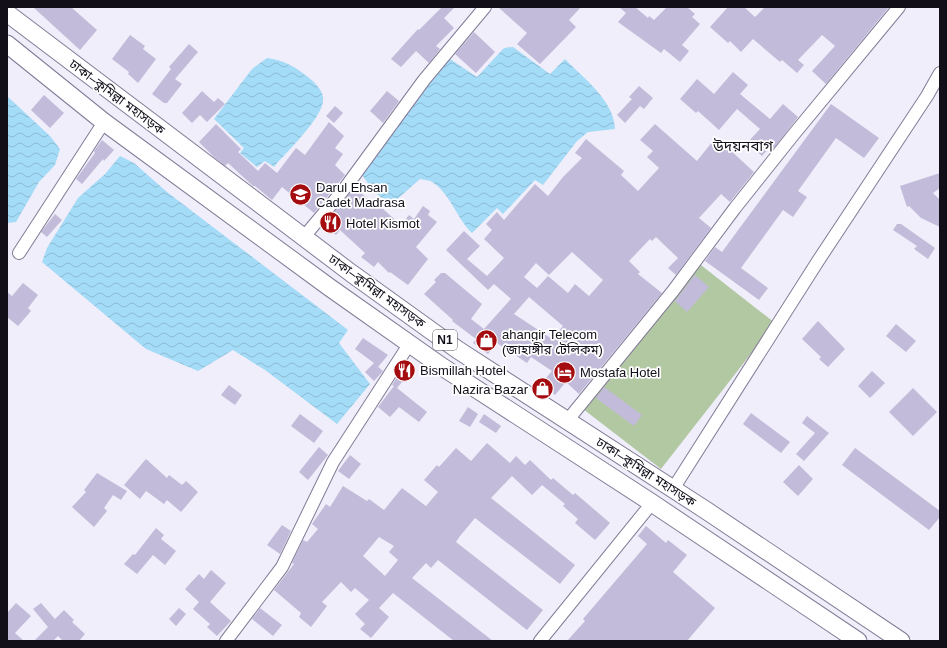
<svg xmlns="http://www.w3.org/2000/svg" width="947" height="648" font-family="Helvetica,'Noto Sans Bengali',sans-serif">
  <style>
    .green { fill: #b2c8a3 }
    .water { fill: url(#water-waves) }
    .building { fill: #c2bbd9; fill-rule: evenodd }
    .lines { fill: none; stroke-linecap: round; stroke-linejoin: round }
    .minor-casing { stroke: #827b97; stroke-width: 14 }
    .highway-casing { stroke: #827b97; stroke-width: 19 }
    .minor { stroke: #fff; stroke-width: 12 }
    .highway { stroke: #fff; stroke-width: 17 }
    .labels { text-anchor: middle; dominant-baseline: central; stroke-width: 3.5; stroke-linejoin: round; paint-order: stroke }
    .shield { fill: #fff; stroke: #59575e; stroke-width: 1 }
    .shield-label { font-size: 12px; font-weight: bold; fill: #120f19 }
    .street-label { font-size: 13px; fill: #120f19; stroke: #fff }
    .poi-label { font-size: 13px; fill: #120f19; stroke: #fff; text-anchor: start }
    .quarter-label { font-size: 15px; fill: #120f19; stroke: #fff }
  </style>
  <defs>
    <pattern id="water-waves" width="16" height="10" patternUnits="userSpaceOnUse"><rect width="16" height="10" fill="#a4dbf7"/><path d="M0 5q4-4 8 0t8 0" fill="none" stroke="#8cbbd3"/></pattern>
  </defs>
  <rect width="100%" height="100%" fill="#f0eefa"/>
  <path class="green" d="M 697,262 L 775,323 L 661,469 L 583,409 Z"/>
  <g class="water">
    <path d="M 513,47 L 550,74 L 565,59 C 584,79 614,100 615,129 L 588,132 L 577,141 L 543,185 L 535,180 L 503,214 L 497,208 L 472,233 C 457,219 450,193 432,182 C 429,180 423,180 420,179 L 394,202 C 378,201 370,185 361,174 L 412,105 L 450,59 L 477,77 L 504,48 Z"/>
    <path d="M 267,58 C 284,60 295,67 308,77 C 314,82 322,89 323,97 C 326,116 286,152 274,167 L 265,161 L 257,167 L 240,153 L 244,148 L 214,119 L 252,69 Z"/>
    <path d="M 7,96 L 50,136 L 60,149 L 55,165 L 39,182 L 16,222 L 7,223 Z"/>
    <path d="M 120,156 L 134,163 L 167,192 L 348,330 L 339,343 L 370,384 L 337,424 L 265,370 L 233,350 L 198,371 L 146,349 L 42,262 L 47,248 L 78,198 L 105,174 Z"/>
  </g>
  <g class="building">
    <path d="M 33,7 L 71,7 L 97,30 L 80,50 Z"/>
    <path d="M 442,7 L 455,7 L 444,18 L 454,28 L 436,46 L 440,49 L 429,63 L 416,51 L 401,67 L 391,59 L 418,29 L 419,30 Z"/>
    <path d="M 498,7 L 581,7 L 569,20 L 576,27 L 540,64 L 517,44 L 527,33 Z"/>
    <path d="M 619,7 L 635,7 L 648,18 L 649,16 L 654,20 L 667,7 L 687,7 L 695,14 L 692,17 L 700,24 L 682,45 L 689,51 L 680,62 L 664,49 L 661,53 L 618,22 L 626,13 Z"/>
    <path d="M 728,7 L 744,7 L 755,17 L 765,7 L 889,7 L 826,84 L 812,71 L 835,46 L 822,35 L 798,60 L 804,65 L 797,73 L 782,60 L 780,62 L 753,39 L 741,52 L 730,41 L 728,43 L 710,27 Z"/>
    <path d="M 474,32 L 495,52 L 476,73 L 455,54 Z"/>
    <path d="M 130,35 L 145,46 L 143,49 L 156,59 L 138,83 L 128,74 L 129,72 L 112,59 Z"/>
    <path d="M 189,44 L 198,52 L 175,79 L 182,84 L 167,103 L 164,103 L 152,94 L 171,69 L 169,67 Z"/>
    <path d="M 733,72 L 748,85 L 740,94 L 770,119 L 783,104 L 798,117 L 774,148 L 771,146 L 762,156 L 747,143 L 760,129 L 737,109 L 719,130 L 698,111 L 696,113 L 680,99 L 697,79 L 714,94 Z"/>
    <path d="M 639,86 L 653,98 L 644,109 L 640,106 L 625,123 L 617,115 L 632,99 L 629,97 Z"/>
    <path d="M 202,91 L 214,102 L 218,98 L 225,104 L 207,122 L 200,115 L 192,123 L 182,113 Z"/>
    <path d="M 387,91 L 399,101 L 383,123 L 370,111 Z"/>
    <path d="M 44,95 L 64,113 L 50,128 L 31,110 Z"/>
    <path d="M 831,104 L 879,138 L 864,158 L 836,138 L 798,191 L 807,197 L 793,217 L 783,210 L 741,268 L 768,288 L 759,300 L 705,261 L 715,247 L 722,252 Z"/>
    <path d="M 335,106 L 343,113 L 334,123 L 326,116 Z"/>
    <path d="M 329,122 L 344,136 L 335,148 L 343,154 L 335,165 L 345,175 L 314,213 L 282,187 L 272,200 L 255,186 L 253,186 L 228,163 L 225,166 L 214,157 L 199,142 L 216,124 L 241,149 L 238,152 L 258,171 L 265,163 L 277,173 L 296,148 L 305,155 Z"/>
    <path d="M 655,124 L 697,161 L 716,137 L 754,172 L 730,202 L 721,194 L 699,218 L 711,228 L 676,275 L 668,268 L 678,258 L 656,237 L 652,241 L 650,239 L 629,261 L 640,272 L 638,274 L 662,293 L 579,394 L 566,382 L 555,395 L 541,384 L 552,371 L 531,357 L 527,363 L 497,343 L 488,354 L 473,343 L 476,339 L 452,321 L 453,320 L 424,294 L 436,282 L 434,280 L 441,273 L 445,273 L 482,304 L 471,319 L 484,329 L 511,299 L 494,284 L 488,290 L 446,250 L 464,231 L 480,246 L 467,259 L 487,276 L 504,258 L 484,239 L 492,230 L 486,224 L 497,212 L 504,220 L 535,184 L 548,196 L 563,177 L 582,158 L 575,153 L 586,139 L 624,171 L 621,175 L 638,191 L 659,168 L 647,157 L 653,151 L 640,140 ZM 572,252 L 603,280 L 589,296 L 575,284 L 568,293 L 548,276 L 537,288 L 524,277 L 536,263 L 549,275 ZM 529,297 L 563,326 L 552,339 L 514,314 Z"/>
    <path d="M 102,140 L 114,150 L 104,161 L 103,159 L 82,184 L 76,179 L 95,153 L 94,151 Z"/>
    <path d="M 940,173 L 940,188 L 933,193 L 940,200 L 940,227 L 921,218 L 909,206 L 907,207 L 900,186 Z"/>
    <path d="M 355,187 L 371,202 L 373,200 L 401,225 L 409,215 L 414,219 L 423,206 L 430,211 L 428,215 L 437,222 L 416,247 L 428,259 L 408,285 L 390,272 L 389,273 L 378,262 L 374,267 L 361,257 L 365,253 L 340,230 L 336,235 L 324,224 Z"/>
    <path d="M 55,214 L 62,220 L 47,237 L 41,232 Z"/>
    <path d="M 897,224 L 901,224 L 935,248 L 928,259 L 914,249 L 917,246 L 893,230 Z"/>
    <path d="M 695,275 L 709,287 L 687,312 L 675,301 Z"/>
    <path d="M 23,283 L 38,295 L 28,308 L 31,311 L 18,326 L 7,317 L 7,292 L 12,296 Z"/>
    <path d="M 818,321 L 845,349 L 828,367 L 819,359 L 821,357 L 802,339 Z"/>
    <path d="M 896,324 L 916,341 L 906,352 L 886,336 Z"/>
    <path d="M 363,338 L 388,355 L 378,367 L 376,365 L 383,371 L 374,381 L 365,372 L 374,363 L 355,349 Z"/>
    <path d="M 407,362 L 414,367 L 397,388 L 427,412 L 419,422 L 399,407 L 390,417 L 378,407 L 394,386 L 392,385 Z"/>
    <path d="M 872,371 L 885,383 L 870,398 L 858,386 Z"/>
    <path d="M 229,385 L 242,395 L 235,405 L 221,395 Z"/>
    <path d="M 604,387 L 642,415 L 634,426 L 596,398 Z"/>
    <path d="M 913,388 L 937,412 L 913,436 L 889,412 Z"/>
    <path d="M 468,407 L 478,414 L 470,427 L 459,421 Z"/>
    <path d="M 751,413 L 790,442 L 781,453 L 743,424 Z"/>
    <path d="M 300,414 L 323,431 L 314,443 L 291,426 Z"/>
    <path d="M 484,414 L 501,426 L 496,433 L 479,422 Z"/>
    <path d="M 807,416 L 829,433 L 804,461 L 796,454 L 815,433 L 802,423 Z"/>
    <path d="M 487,443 L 510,463 L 516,456 L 525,465 L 530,460 L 551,480 L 553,478 L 573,495 L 575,493 L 610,523 L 595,540 L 575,523 L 578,519 L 563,506 L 565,504 L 542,485 L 532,495 L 512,476 L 491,498 L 575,565 L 560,584 L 475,518 L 460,536 L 456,542 L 543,610 L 527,630 L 438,560 L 431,568 L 426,563 L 412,578 L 493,641 L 454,641 L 393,593 L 379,608 L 389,617 L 371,638 L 360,629 L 365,624 L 355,614 L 369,600 L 355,588 L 351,592 L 341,582 L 322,602 L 327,606 L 311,627 L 299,617 L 301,613 L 274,590 L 294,564 L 292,563 L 303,540 L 307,542 L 318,529 L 312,524 L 326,504 L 330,507 L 343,486 L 367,501 L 369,499 L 384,510 L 402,488 L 426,506 L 438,492 L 424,480 L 437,465 L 439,467 L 456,448 L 471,461 ZM 379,537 L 394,546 L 389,552 L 398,560 L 385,576 L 363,556 Z"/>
    <path d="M 319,447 L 328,455 L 308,480 L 299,472 Z"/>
    <path d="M 855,448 L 940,511 L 940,517 L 929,530 L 842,465 Z"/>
    <path d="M 350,455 L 361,464 L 349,479 L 338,471 Z"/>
    <path d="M 146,459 L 167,478 L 169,475 L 182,485 L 186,481 L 198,492 L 181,512 L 167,500 L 164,504 L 146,491 L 140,499 L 124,485 Z"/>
    <path d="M 799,465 L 813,479 L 798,496 L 783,482 Z"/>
    <path d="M 97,473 L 127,491 L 121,500 L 113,495 L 104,508 L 107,511 L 94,527 L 72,507 L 86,492 L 84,490 Z"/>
    <path d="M 282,525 L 291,531 L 280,554 L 267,545 Z"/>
    <path d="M 646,526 L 666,543 L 668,540 L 687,555 L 673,572 L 715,608 L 687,641 L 567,641 L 585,621 L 583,619 L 647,544 L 638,536 Z"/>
    <path d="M 156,528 L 164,535 L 161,539 L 176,551 L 165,565 L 153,555 L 137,574 L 124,564 L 133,554 L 135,555 Z"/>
    <path d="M 211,570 L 226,583 L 210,602 L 231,621 L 217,636 L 207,627 L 210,624 L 193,609 L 199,602 L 185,589 L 199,574 L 204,579 Z"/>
    <path d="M 16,603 L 31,616 L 15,633 L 24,641 L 7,641 L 7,613 Z"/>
    <path d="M 41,603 L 55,619 L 64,610 L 74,620 L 72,622 L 85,634 L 79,641 L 63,641 L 58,636 L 53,641 L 34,641 L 48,627 L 33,609 Z"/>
    <path d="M 179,608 L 186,614 L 176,626 L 169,619 Z"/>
    <path d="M 260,608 L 282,625 L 273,636 L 252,619 Z"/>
  </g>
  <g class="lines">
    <defs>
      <g id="minor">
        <path d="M 303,238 L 345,188 L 424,80 L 485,7"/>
        <path d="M 19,253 L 104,122"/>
        <path d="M 567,421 L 673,291 L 735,208 L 794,134 L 899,7"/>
        <path d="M 673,489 L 818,261 L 927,96 L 940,73"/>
        <path d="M 226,641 L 282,567 L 333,462 L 410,343"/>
        <path d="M 540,641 L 652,503"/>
      </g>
      <g id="highway">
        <path d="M 7,13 L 351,273 L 458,350 L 707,511 L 901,641"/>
        <path d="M 7,44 L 104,122 L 329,287 L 441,366 L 652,503 L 858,641"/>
      </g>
    </defs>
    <use href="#minor" class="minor-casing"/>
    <use href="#highway" class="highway-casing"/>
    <use href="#minor" class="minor"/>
    <use href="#highway" class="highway"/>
  </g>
  <defs>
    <symbol id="school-disc" viewBox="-11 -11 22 22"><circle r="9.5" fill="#a40c0f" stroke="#fff"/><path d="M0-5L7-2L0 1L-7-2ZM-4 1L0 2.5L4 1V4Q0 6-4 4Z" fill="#fff"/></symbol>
    <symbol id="restaurant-disc" viewBox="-11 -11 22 22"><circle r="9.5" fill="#a40c0f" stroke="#fff"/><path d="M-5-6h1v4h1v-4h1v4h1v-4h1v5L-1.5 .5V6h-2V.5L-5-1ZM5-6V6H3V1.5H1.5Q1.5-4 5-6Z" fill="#fff"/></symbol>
    <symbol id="shop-disc" viewBox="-11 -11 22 22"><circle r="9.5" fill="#a40c0f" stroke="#fff"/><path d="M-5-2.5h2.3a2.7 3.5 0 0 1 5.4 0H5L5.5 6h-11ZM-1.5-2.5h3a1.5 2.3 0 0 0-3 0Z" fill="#fff"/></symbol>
    <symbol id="hotel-disc" viewBox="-11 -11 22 22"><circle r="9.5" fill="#a40c0f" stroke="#fff"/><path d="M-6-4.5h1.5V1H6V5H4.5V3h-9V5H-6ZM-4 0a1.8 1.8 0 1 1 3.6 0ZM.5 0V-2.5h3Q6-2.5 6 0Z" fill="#fff"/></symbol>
  </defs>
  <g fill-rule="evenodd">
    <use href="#school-disc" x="288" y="182" width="25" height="25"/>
    <use href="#restaurant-disc" x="318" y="210" width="25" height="25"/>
    <use href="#shop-disc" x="474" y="328" width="25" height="25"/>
    <use href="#restaurant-disc" x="392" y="358" width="25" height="25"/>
    <use href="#hotel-disc" x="552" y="360" width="25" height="25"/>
    <use href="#shop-disc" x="530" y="376" width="25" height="25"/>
  </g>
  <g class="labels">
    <rect class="shield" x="433" y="330" width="24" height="20" rx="3"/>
    <g class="shield-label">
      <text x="445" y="340">N1</text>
    </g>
    <g class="street-label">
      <text transform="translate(117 97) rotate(37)">ঢাকা–কুমিল্লা মহাসড়ক</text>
      <text transform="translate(377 291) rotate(36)">ঢাকা–কুমিল্লা মহাসড়ক</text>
      <text transform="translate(646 472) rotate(33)">ঢাকা–কুমিল্লা মহাসড়ক</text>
    </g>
    <g class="poi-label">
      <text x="316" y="187">Darul Ehsan<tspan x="316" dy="15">Cadet Madrasa</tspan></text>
      <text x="346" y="223">Hotel Kismot</text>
      <text x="502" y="334">ahangir Telecom<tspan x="502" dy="15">(জাহাঙ্গীর টেলিকম)</tspan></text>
      <text x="420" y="370">Bismillah Hotel</text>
      <text x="580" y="372">Mostafa Hotel</text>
      <text x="528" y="389" text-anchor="end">Nazira Bazar</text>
    </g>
    <g class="quarter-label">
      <text x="743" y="145">উদয়নবাগ</text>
    </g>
  </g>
  <rect width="947" height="648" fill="none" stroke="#120f19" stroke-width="16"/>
</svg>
